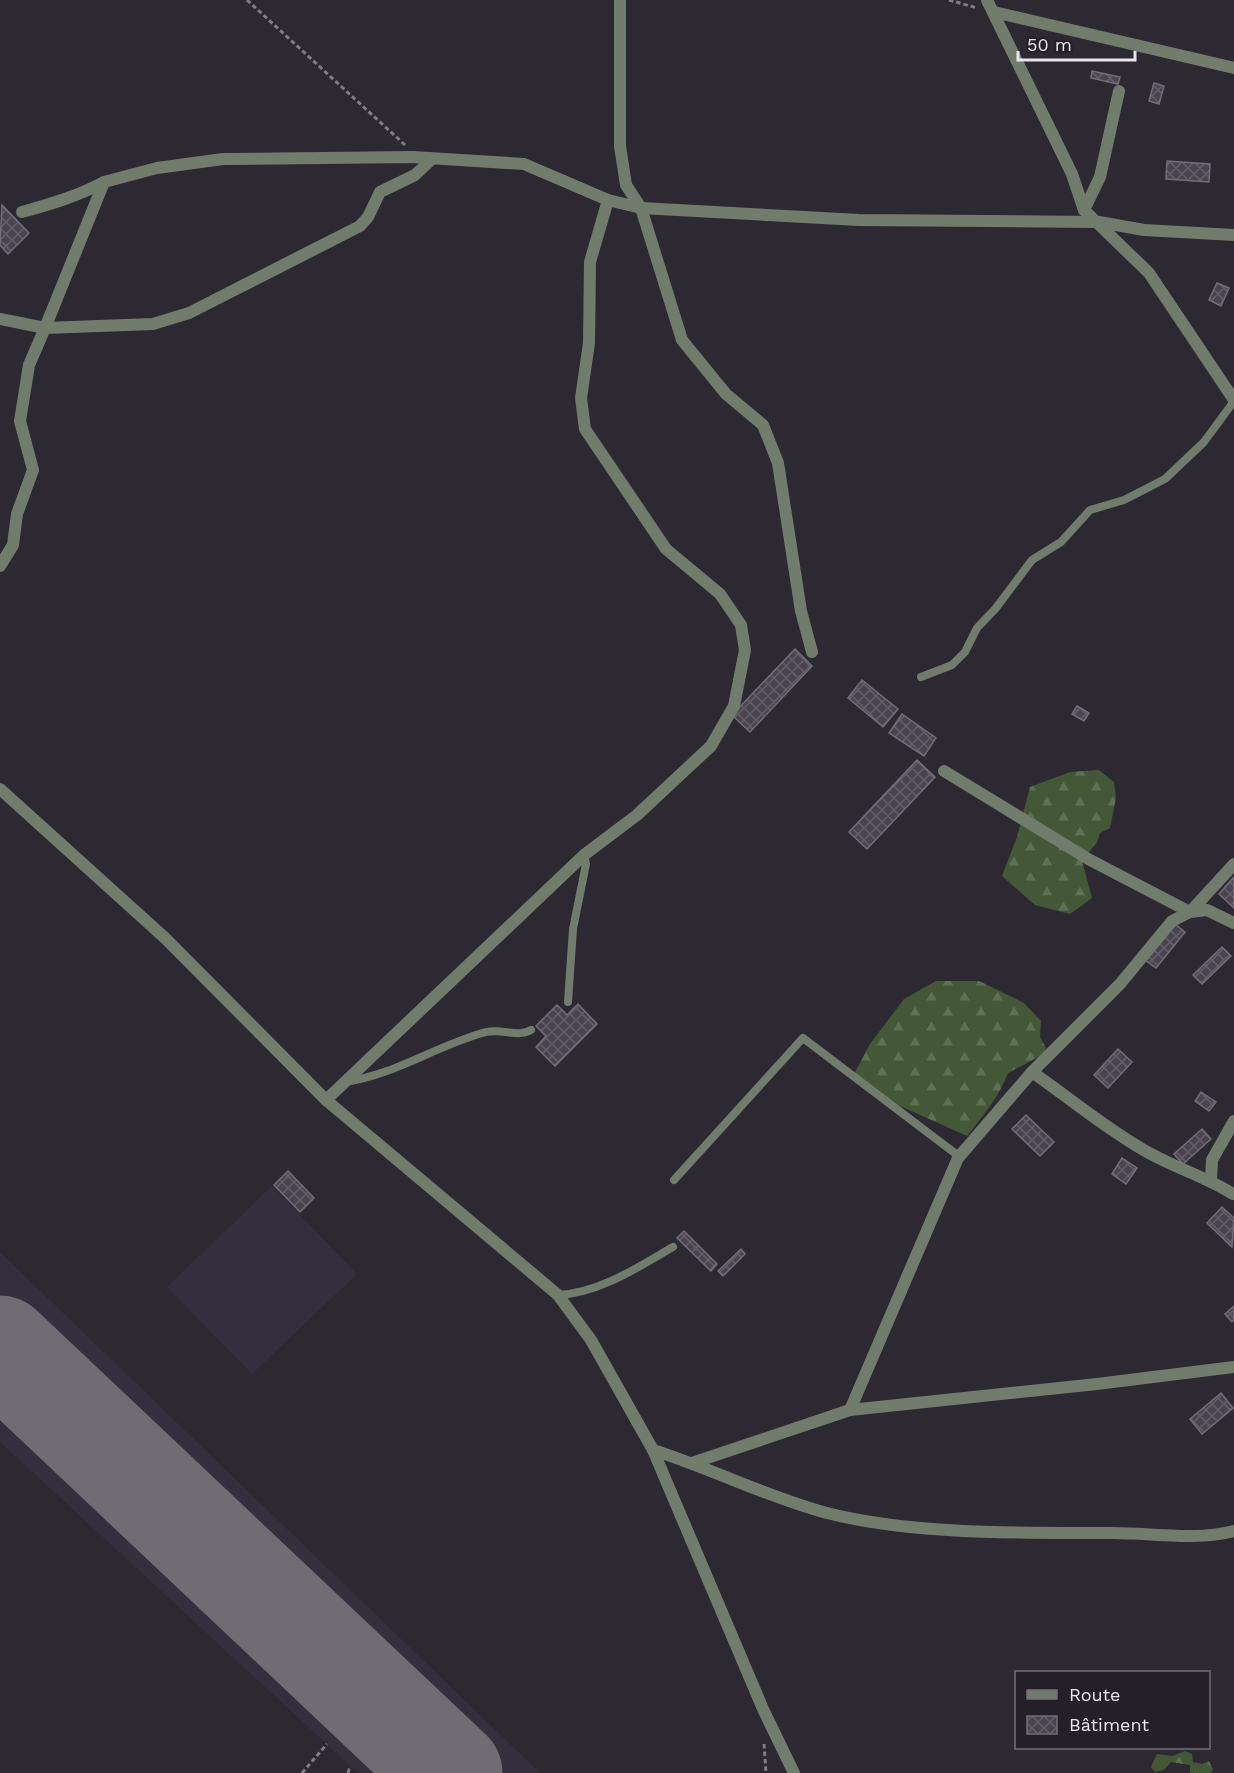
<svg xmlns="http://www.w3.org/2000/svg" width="1234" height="1773" font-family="'Work Sans',sans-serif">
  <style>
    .built { fill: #352e3e }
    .forest { fill: url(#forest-firs) }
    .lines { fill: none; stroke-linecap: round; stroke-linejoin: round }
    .runway { stroke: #6f6c74; stroke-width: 105 }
    .building { fill: url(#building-cross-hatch); stroke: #736d7a; stroke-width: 1.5 }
    .path { stroke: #817d86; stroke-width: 3; stroke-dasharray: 4.5 3; stroke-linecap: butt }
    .lane { stroke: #727c6c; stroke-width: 8 }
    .street { stroke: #727c6c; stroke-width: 12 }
  </style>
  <defs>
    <pattern id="forest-firs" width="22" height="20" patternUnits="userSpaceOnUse" patternTransform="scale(1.5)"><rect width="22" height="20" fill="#445838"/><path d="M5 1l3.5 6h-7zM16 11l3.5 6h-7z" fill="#5f7055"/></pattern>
    <pattern id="building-cross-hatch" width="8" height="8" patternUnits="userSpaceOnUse" patternTransform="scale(1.5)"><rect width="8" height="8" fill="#4a4450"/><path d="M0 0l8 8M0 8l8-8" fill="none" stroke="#645f6a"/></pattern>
  </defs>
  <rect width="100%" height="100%" fill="#2d2933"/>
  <g class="built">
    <path d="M 272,1186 L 357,1274 L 252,1374 L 167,1287 Z"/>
    <path d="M 0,1252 L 540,1773 L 358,1773 L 0,1442 Z"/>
  </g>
  <g class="forest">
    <path d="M 1099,770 L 1114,782 L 1116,798 L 1110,828 L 1100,833 L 1097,842 L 1082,861 L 1092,898 L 1070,914 L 1035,905 L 1002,876 L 1017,837 L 1030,787 L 1070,772 Z"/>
    <path d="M 936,981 L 979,981 L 1024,1003 L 1041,1021 L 1040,1037 L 1046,1048 L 1044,1054 L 1008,1073 C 999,1097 983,1116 967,1136 L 880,1097 L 853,1076 L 870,1044 L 904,999 Z"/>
    <path d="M 1185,1751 L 1192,1754 L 1193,1762 L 1202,1764 L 1209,1761 L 1213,1769 L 1211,1773 L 1190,1773 L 1190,1765 L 1171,1762 L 1164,1770 L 1155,1772 L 1151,1767 L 1157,1754 L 1173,1756 Z"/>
  </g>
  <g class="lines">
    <path class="runway" d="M 0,1348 L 450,1773"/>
  </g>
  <g class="building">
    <path d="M 1092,71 L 1120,77 L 1118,84 L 1091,78 Z"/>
    <path d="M 1154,83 L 1164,86 L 1159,104 L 1149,101 Z"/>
    <path d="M 1167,161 L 1210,164 L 1209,182 L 1166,179 Z"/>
    <path d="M 2,205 L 29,233 L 8,254 L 0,245 Z"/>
    <path d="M 1217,283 L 1229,288 L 1221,306 L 1209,300 Z"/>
    <path d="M 795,649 L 812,666 L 750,732 L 732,715 Z"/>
    <path d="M 862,680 L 898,709 L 883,727 L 848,698 Z"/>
    <path d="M 1077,706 L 1089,713 L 1084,721 L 1072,714 Z"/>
    <path d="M 902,714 L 936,738 L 924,756 L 889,733 Z"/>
    <path d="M 917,760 L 935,777 L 867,849 L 849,832 Z"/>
    <path d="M 1234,877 L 1234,908 L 1219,894 Z"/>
    <path d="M 1175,924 L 1185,932 L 1156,968 L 1145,960 Z"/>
    <path d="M 1222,947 L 1231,956 L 1202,984 L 1193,975 Z"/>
    <path d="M 578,1004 L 597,1024 L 555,1066 L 536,1047 L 546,1036 L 536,1026 L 557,1005 L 567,1015 Z"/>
    <path d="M 1118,1049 L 1132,1062 L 1108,1088 L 1094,1075 Z"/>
    <path d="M 1201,1092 L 1216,1102 L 1209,1111 L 1195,1101 Z"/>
    <path d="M 1026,1115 L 1054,1142 L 1040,1156 L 1012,1129 Z"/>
    <path d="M 1202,1129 L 1211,1139 L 1183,1164 L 1174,1154 Z"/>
    <path d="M 1122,1158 L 1137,1168 L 1126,1184 L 1112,1174 Z"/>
    <path d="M 288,1171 L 314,1198 L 300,1212 L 274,1185 Z"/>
    <path d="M 1222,1207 L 1234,1218 L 1232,1247 L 1207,1223 Z"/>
    <path d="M 684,1231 L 717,1264 L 711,1271 L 677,1238 Z"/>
    <path d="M 741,1249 L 745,1254 L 723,1276 L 718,1271 Z"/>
    <path d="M 1234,1306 L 1234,1320 L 1232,1322 L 1225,1314 Z"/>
    <path d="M 1221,1393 L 1233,1408 L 1202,1434 L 1190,1419 Z"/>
  </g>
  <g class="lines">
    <g class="path">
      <path d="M 247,0 L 405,145"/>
      <path d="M 949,0 L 977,8"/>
      <path d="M 764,1744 L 766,1773"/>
      <path d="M 302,1773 L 327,1744"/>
      <path d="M 348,1773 L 350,1766"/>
    </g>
    <g class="lane">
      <path d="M 921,677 L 952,665 L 965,652 L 977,628 L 996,608 L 1032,560 L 1061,542 L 1090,510 L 1124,500 L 1165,479 L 1204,442 L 1234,401"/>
      <path d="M 568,1002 L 573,929 L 586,864 L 584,855"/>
      <path d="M 345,1082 C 395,1075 437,1045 486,1032 C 502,1028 516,1038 531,1030"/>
      <path d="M 674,1180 L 803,1038 L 960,1157"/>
      <path d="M 558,1295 C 600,1293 638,1267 673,1247"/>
    </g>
    <g class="street">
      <path d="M 620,0 L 620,146 L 626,185 L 641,208 L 682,340 L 726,394 L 763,425 L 778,463 L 801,611 L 812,652"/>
      <path d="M 987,0 L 1072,174 L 1084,210 L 1149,273 L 1234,400"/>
      <path d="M 994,12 L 1234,68"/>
      <path d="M 1084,210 L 1100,177 L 1119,91"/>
      <path d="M 22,212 C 51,204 78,196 104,182"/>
      <path d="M 0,319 L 45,328 L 104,182 L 157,168 L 223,159 L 413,157 L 524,164 L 608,200 L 641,208 L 859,220 L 1099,222 L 1144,230 L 1234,235"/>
      <path d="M 0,566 L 13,545 L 17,514 L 33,470 L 20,421 L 29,365 L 45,328 L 153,324 L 189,313 L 360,226 L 368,217 L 380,192 L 415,175 L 432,159"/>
      <path d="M 944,771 L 1090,860 L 1190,912 L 1207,910 L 1234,923"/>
      <path d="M 0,789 L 165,938 L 326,1100 L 558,1295 L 591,1340 L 653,1450 L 763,1709 L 794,1773"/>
      <path d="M 1032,1072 C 1068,1097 1104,1127 1142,1149 C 1172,1167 1205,1176 1233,1194"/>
      <path d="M 326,1100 L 584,855 L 637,815 L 711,746 L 734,706 L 745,650 L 741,625 L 720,594 L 666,549 L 585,429 L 581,398 L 589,343 L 590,262 L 608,200"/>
      <path d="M 1211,1180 L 1212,1160 L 1234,1121"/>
      <path d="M 850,1410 L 958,1158 L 1032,1072 L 1120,984 L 1172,921 L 1190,912 L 1234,864"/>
      <path d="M 653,1450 C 710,1468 765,1496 823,1512 C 910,1535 1022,1533 1112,1533 C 1154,1533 1193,1541 1234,1531"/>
      <path d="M 692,1463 L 850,1410 L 1097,1384 L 1234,1367"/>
    </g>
  </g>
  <rect x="1015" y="1671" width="195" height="78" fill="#241f29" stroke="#736f77" stroke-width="1.5"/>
  <rect x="1027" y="1690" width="30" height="9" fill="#727c6c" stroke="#736f77" stroke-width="1.5"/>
  <text x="1069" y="1701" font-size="18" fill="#e9e6ed">Route</text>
  <rect x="1027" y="1716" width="30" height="18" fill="url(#building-cross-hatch)" stroke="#736f77" stroke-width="1.5"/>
  <text x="1069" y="1731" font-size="18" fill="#e9e6ed">Bâtiment</text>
  <path d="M1018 51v9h117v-9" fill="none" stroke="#e9e6ed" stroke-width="3"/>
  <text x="1027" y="51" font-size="18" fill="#e9e6ed" stroke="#241f29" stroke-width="4.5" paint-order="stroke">50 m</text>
</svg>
